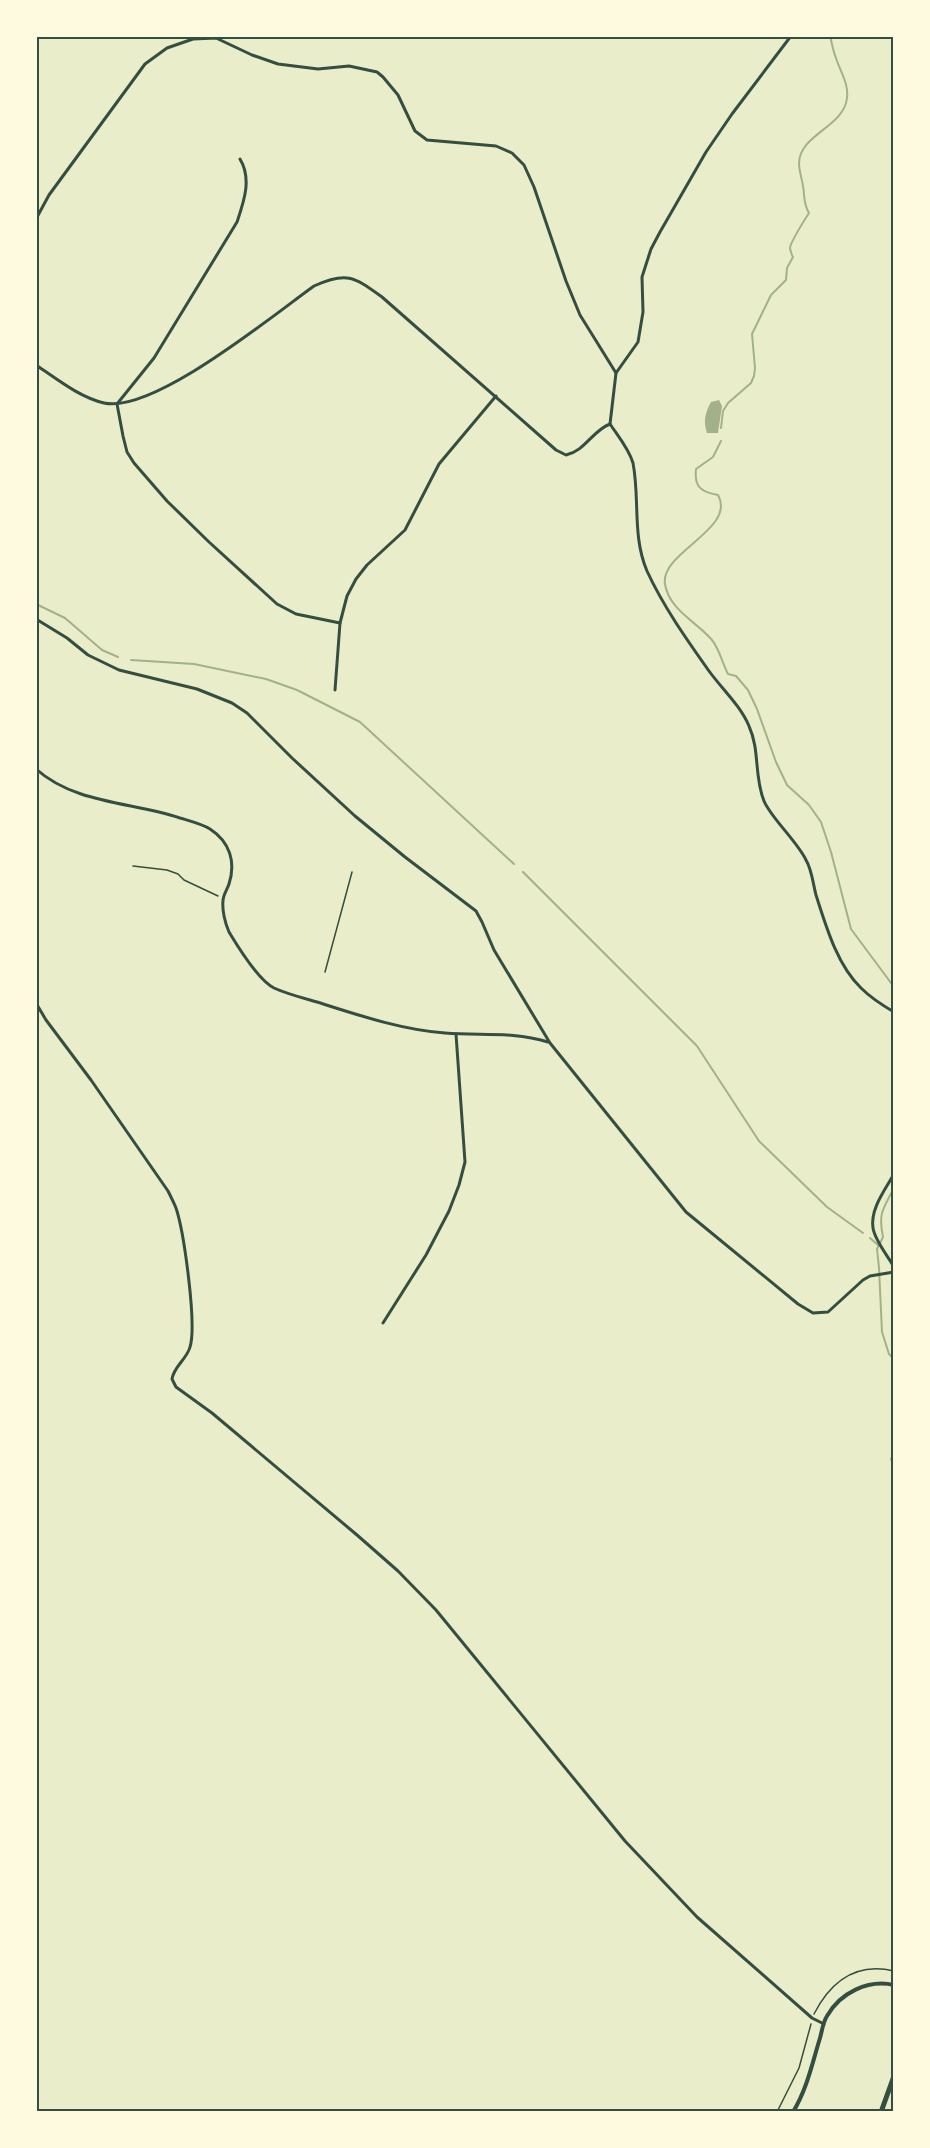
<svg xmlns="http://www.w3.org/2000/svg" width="930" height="2148" font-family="Lato,sans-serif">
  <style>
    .water { fill: #a3b18a }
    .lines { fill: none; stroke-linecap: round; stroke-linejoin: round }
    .stream { stroke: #a3b18a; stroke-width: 2 }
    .path { stroke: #344e41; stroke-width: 1.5 }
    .minor { stroke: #344e41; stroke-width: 3 }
    .tertiary { stroke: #344e41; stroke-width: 4 }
    .primary { stroke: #344e41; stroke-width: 5 }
    .neatline { fill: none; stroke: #344e41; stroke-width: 2 }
  </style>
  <rect width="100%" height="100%" fill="#e9edc9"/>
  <path class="water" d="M 719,400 L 722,406 L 718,433 L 707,433 C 703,421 705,413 711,402 Z"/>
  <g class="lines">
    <g class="stream">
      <path d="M 721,428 L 723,411 L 728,403 L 751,383 L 754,376 L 755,368 L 752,334 L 771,295 L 786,280 L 787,268 L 793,257 C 792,256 790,249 790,248 C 790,243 805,219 809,213 C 803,203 805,197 803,186 C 802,179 799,171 799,163 C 800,134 844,127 847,98 C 849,84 840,71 836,58 C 833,51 832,43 830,36"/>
      <path d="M 721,441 L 713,457 L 696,469 C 694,487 701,492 718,495 C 737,529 660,552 665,584 C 669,610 697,622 712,640 C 720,650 722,663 728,674 L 736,676 L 748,690 L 757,709 L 776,762 L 787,785 L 809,805 L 821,822 L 831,852 L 851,929 L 894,987"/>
      <path d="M 36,604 L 65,618 L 102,650 L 118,657"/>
      <path d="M 131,660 L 194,664 L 266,679 L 297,690 L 360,722 L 514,864"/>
      <path d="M 523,872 L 697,1046 L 759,1141 L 827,1207 L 863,1233"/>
      <path d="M 894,1188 C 883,1209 878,1213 883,1237 L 877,1249 L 879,1268 L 882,1332 L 889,1354 L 894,1359"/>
      <path d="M 870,1238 L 879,1246"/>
      <path d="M 894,1454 L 891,1459 L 894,1465"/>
    </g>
    <g class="path">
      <path d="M 133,866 L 167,870 L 178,874 L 184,880 L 218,896"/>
      <path d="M 325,972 L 352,872"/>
      <path d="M 814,2014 C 831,1981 856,1962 894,1971"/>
      <path d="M 777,2112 L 799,2068 L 811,2024"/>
    </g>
    <g class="minor">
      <path d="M 240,159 C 252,179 244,201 237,222 L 154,358 L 117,404 L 123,436 L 127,452 L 134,463 L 167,501 L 209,542 L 277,604 L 296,614 L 340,623 L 335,690"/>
      <path d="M 36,219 L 49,195 L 145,64 L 167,48 L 193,39 L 216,38 L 252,55 L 278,64 L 318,69 L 349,66 L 377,72 L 383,77 L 398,95 L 415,131 L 427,140 L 496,146 L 512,153 L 524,165 L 534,187 L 566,281 L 580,315 L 616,373 L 610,424 C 618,436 629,449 633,463 C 640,499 632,536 647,571 C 663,606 687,640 709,671 C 722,689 740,705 749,726 C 760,750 754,777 764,801 C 771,818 797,841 806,860 C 812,870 813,884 816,895 C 826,926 837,965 861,988 C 871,998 882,1005 894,1012"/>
      <path d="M 36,365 C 57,379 79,397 104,403 C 153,414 272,316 314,286 C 347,271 354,277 382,297 L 556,450 L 566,455 C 585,451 592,431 610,424"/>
      <path d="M 616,373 L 638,342 L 643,312 L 642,277 L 651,249 L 660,232 L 706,152 L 732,114 L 791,36"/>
      <path d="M 36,619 L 67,638 L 88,655 L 119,670 L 197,689 L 232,703 L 247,713 L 292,758 L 355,816 L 405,857 L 476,911 L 482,922 L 494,950 L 550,1043 L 686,1212 L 798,1304 L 813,1313 L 828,1312 L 863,1280 L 870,1276 L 894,1272"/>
      <path d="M 340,623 L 347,596 L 356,579 L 367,565 L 405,530 L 439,464 L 496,396"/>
      <path d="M 36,769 C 75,804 133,802 180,818 C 190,821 202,824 210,829 C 230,842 236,862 229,884 C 227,890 223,895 223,901 C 222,910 225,923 229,932 C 238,947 258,980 274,988 C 287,994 303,998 317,1002 C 358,1015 402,1030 445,1033 C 481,1036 512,1031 548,1042"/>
      <path d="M 36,1003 L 46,1020 L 91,1080 L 168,1191 C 171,1197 174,1203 176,1208 C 184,1232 197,1325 190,1347 C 187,1359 174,1366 172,1379 L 176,1387 L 212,1413 L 357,1535 L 398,1571 L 436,1610 L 625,1841 L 697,1917 L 812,2018 L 824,2024"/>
      <path d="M 894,1174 C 885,1190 870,1209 873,1228 C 875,1241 888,1256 894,1267"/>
      <path d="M 383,1323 L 426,1255 L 449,1211 L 459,1185 L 465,1162 L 456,1034"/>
    </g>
    <path class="tertiary" d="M 793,2112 C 807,2089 812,2064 820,2038 C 822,2031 823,2022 827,2016 C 840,1993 868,1979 894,1985"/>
    <path class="primary" d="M 881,2112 L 894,2076"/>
  </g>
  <rect width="930" height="2148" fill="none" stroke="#fefae0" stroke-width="75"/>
  <rect x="38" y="38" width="854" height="2072" class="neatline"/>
</svg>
